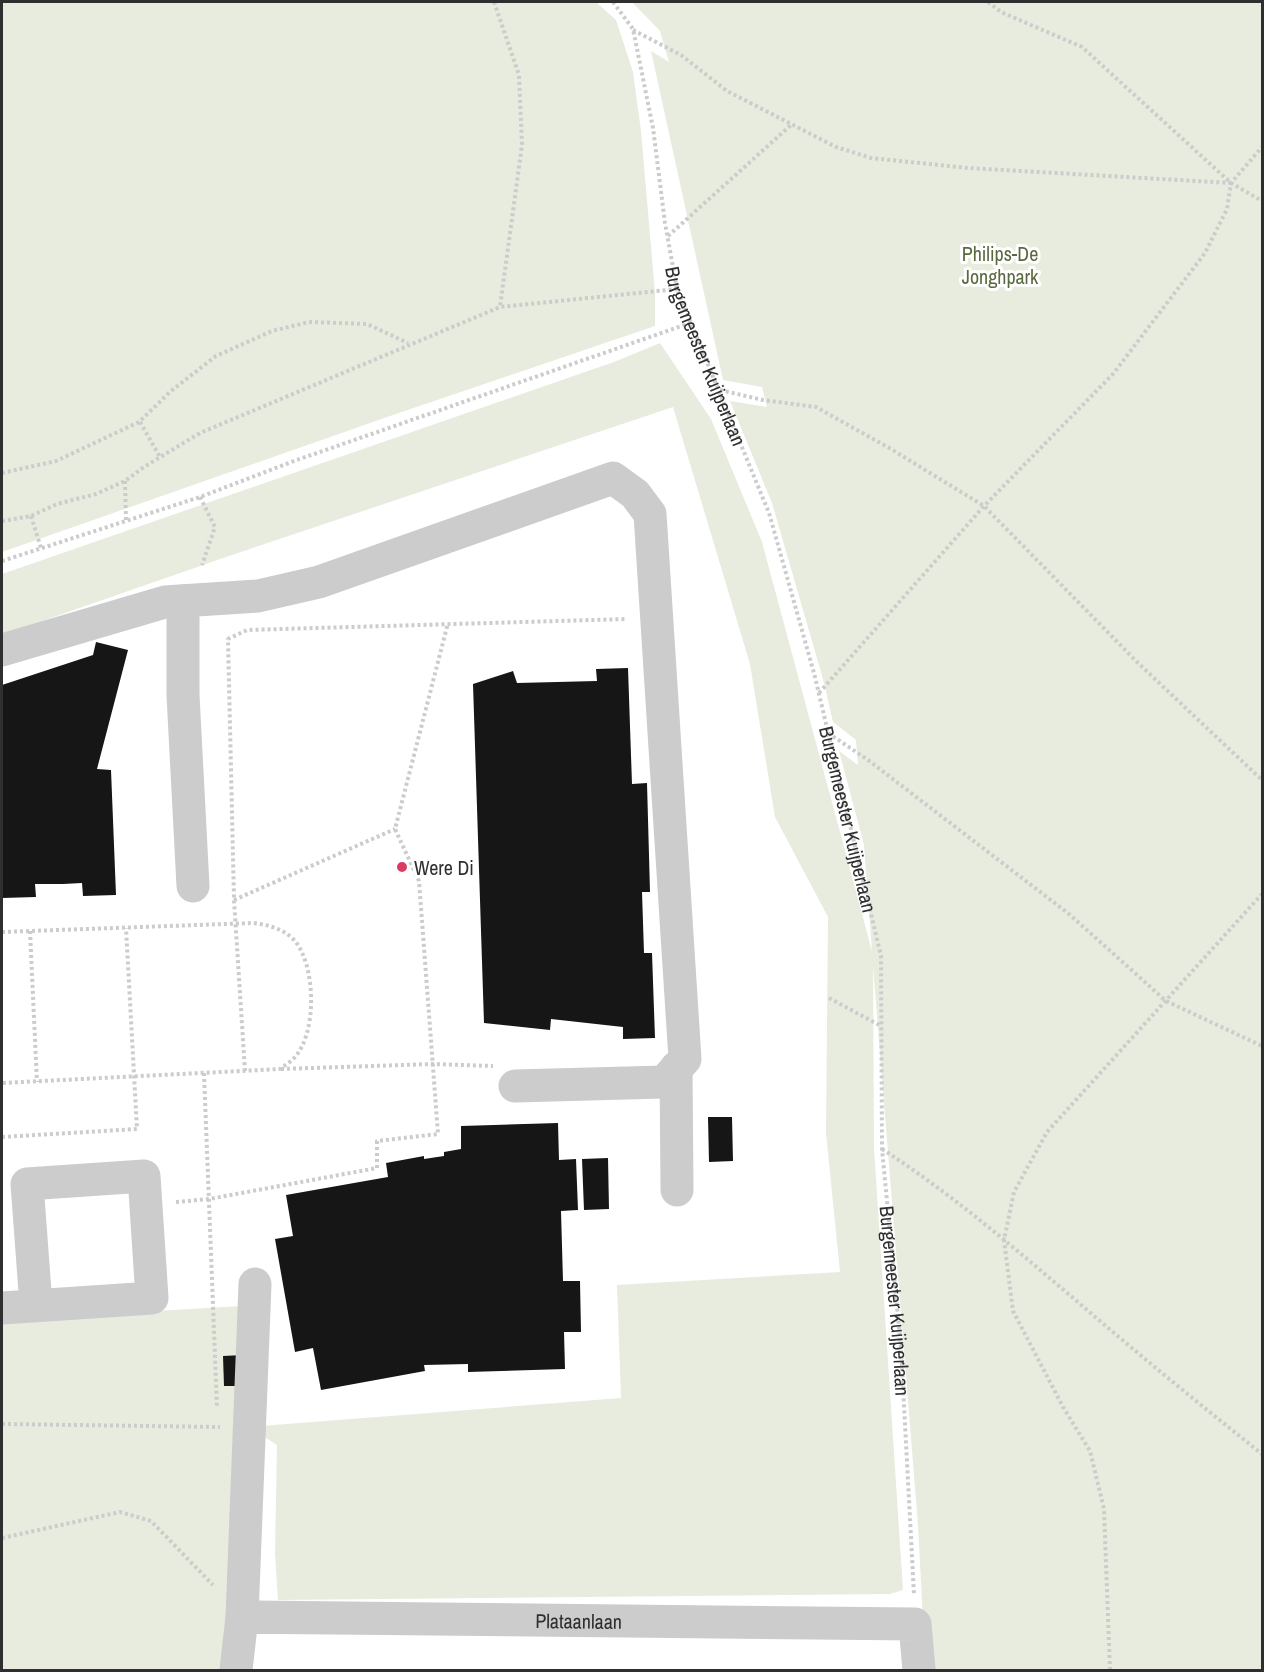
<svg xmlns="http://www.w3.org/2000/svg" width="1264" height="1672" font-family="'Archivo Narrow',sans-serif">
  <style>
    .green { fill: #e7ecde }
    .building { fill: #161616 }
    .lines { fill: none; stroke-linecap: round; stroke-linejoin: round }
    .path { stroke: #ccc; stroke-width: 4; stroke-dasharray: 3 3; stroke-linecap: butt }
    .minor { stroke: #ccc; stroke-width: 33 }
    .poi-dot { fill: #dc3b61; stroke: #fff; stroke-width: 2 }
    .labels { text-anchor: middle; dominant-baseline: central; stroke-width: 6; stroke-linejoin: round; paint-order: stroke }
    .park-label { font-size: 20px; fill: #59693f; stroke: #fff }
    .street-label { font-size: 20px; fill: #2f2f2f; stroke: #fff }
    .poi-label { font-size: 20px; fill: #2f2f2f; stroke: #fff; text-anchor: start }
  </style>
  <rect width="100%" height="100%" fill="#fff"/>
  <g class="green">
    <path d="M 2,2 L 596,2 L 616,20 L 633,72 L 641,131 L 655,293 L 655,326 L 390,416 L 2,552 Z"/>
    <path d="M 632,2 L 1262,2 L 1262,1670 L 929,1670 L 925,1658 L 918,1525 L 873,966 L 874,1148 L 903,1590 L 890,1594 L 278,1600 L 275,1553 L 277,1445 L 249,1427 L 621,1398 L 617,1285 L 840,1272 L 826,1133 L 828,917 L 775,817 L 750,664 L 673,407 L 226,557 L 2,635 L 2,574 L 614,362 L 660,343 L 711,419 L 762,542 L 872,951 L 864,845 L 839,751 L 858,765 L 856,740 L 833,722 L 823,679 L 772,503 L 730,401 L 767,407 L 762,387 L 723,380 L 651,51 L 669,62 L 660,31 Z"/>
    <path d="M 241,1306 L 241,1437 L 221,1670 L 2,1670 L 2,1320 Z"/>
  </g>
  <g class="building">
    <path d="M 96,642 L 128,650 L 97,769 L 111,770 L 116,895 L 83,896 L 82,883 L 63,884 L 35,884 L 36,897 L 2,898 L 2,685 L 93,655 Z"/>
    <path d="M 628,668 L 632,784 L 647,783 L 650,892 L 642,892 L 644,953 L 652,953 L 655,1038 L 623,1039 L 623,1027 L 551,1019 L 550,1030 L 484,1023 L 473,684 L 513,671 L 517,683 L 597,681 L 596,669 Z"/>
    <path d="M 708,1117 L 732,1117 L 733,1161 L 709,1162 Z"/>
    <path d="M 558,1123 L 559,1160 L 576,1159 L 578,1210 L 561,1211 L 563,1281 L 580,1281 L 581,1332 L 564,1332 L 565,1369 L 468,1372 L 468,1364 L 424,1365 L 425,1371 L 321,1390 L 313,1348 L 295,1352 L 275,1239 L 293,1236 L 286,1195 L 388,1177 L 386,1163 L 424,1156 L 424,1159 L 444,1156 L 444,1152 L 461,1149 L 461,1126 Z"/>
    <path d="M 608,1158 L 609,1209 L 584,1210 L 582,1159 Z"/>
    <path d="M 243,1355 L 244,1386 L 224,1386 L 223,1356 Z"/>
  </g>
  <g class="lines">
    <g class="path">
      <path d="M 494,2 L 519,75 L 522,145 L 500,307"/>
      <path id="s1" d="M 613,2 L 633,29 L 653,128 L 665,223 L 677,289 L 769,513 L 814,673 L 881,956 L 882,1149 L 901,1348 L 914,1595"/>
      <path d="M 988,2 L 1001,12 L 1082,47 L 1231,183 L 1262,201"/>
      <path d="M 633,30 L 681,55 L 727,91 L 836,147 L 871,158 L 968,168 L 1231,183"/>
      <path d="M 668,236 L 791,125"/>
      <path d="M 720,390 L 763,400 L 816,407 L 891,449 L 984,506 L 1137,662 L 1262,780"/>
      <path d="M 140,422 L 160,457"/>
      <path d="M 2,473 L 56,461 L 139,422 L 171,391 L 216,356 L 272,331 L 309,322 L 367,324 L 408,343"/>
      <path d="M 125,481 L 126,521"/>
      <path d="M 200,497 L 215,527 L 202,565"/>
      <path d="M 31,516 L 41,548"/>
      <path d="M 2,521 L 31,516 L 57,504 L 96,494 L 125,481 L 144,467 L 200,433 L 500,307 L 677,289"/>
      <path d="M 2,561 L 200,497 L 294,461 L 690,323"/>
      <path d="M 819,693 L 984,506 L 1113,374 L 1205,253 L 1227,209 L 1231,183 L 1262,147"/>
      <path d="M 828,733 L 868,760 L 1069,914 L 1166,1001 L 1262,1046"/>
      <path d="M 234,900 L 395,829"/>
      <path d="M 30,931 L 37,1082"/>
      <path d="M 2,932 L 253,923 C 269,925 284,929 295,941 C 316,967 317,1032 295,1057 C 291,1062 285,1065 280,1069 L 2,1083"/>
      <path d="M 829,998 L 881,1026"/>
      <path d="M 281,1069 L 433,1064 L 493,1066"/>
      <path d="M 245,1071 L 234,900 L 228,639 L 247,630 L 627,619"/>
      <path d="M 204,1073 L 217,1408"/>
      <path d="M 2,1137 L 137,1129 L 126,928"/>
      <path d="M 882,1149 C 955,1196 1020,1253 1086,1309 C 1144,1359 1203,1407 1262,1454"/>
      <path d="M 176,1202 L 209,1199 L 377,1168 L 377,1141 L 438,1134 L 419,881 L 395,829 L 448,623"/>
      <path d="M 2,1424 L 220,1427"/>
      <path d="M 2,1538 L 120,1512 L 151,1521 L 213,1585"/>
      <path d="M 1110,1670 L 1104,1509 L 1090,1451 L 1063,1407 L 1013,1311 L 1004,1240 L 1014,1192 L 1047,1132 L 1262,894"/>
    </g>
    <g class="minor">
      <path d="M 183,601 L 183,695 L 193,886"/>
      <path d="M 2,650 L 165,602 L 258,596 L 319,582 L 613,478 L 635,494 L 650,514 L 685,1059 L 664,1082 L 515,1086"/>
      <path d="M 676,1068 L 677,1190"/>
      <path d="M 2,1308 L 152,1298 L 144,1176 L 27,1184 L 36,1305"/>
      <path d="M 242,1617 L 255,1284"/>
      <path id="s2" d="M 236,1670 L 242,1617 L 915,1624 L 919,1670"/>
    </g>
  </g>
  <circle class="poi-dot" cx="402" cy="867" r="6"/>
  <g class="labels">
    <g class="park-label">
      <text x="1000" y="253">Philips-De<tspan x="1000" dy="23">Jonghpark</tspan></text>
    </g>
    <g class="street-label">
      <text stroke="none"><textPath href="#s1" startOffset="370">Burgemeester Kuijperlaan</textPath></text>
      <text stroke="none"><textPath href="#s1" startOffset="856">Burgemeester Kuijperlaan</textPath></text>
      <text stroke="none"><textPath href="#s1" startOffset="1342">Burgemeester Kuijperlaan</textPath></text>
      <text stroke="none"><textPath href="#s2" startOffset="390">Plataanlaan</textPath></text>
    </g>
    <g class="poi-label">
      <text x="414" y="867">Were Di</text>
    </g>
  </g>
  <rect width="1264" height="1672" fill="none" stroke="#2f2f2f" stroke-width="6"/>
</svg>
